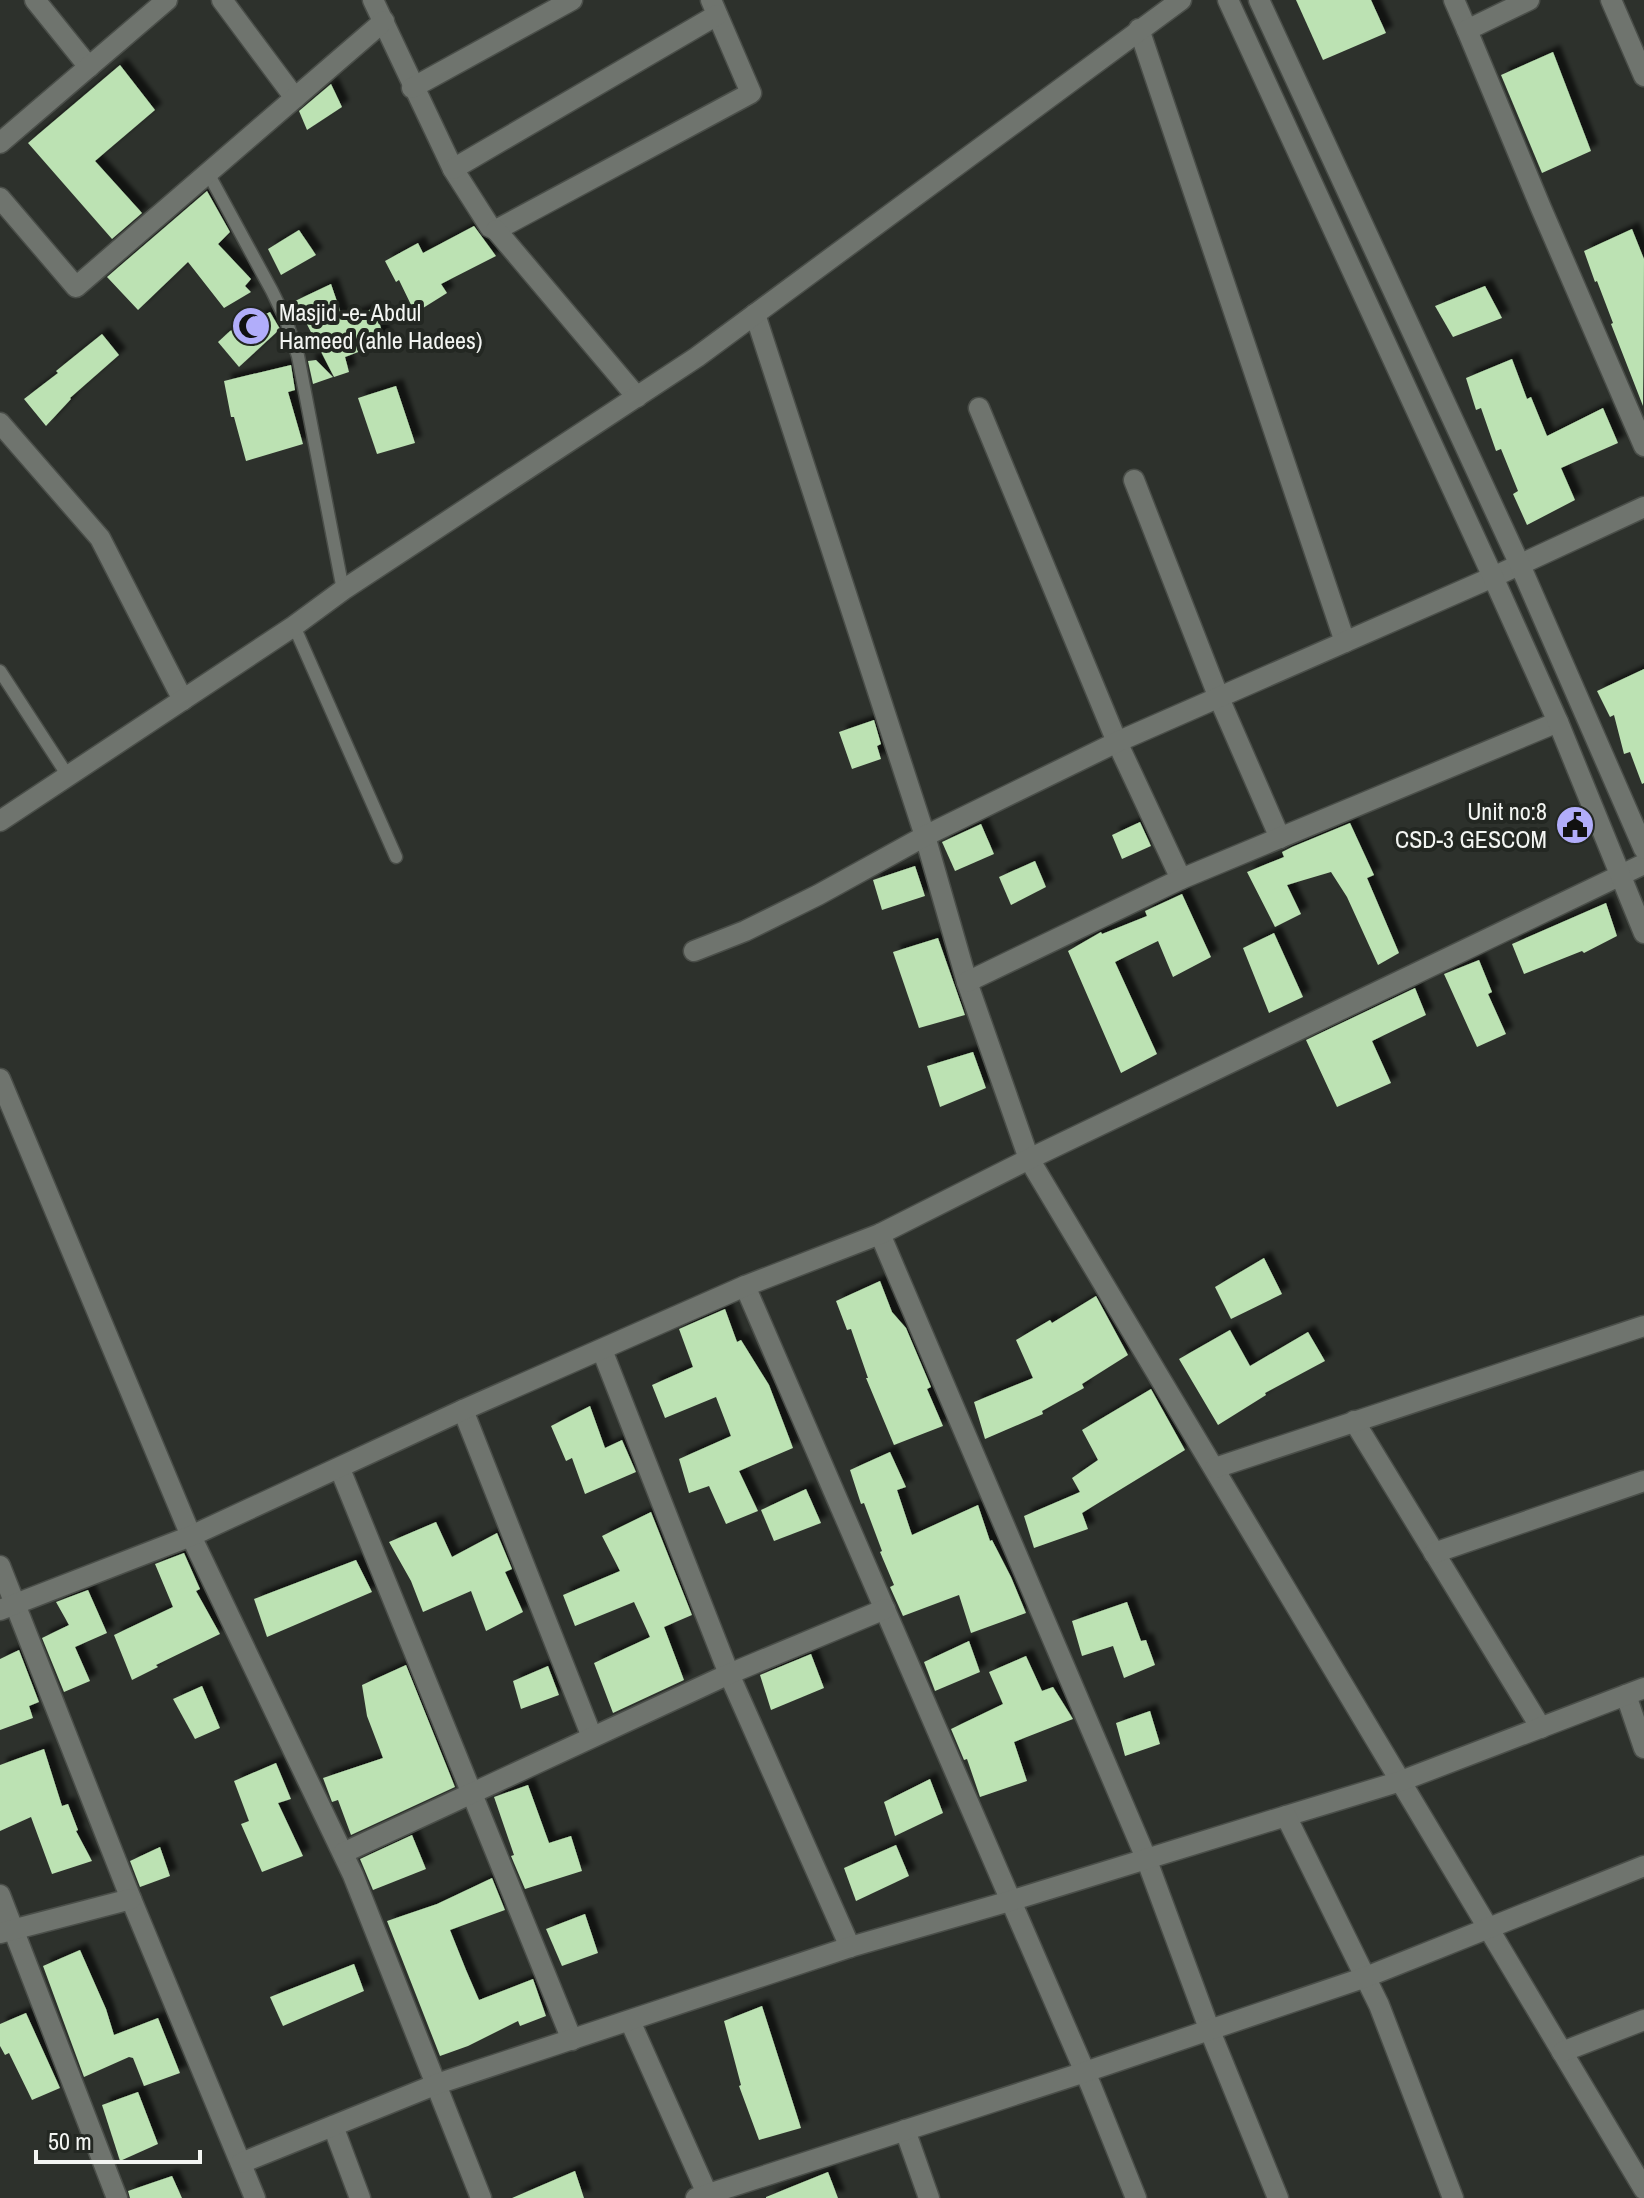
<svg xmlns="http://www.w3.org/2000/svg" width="1644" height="2198" font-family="'Archivo Narrow',sans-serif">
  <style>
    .building { fill: #bce2b3; filter: url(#shadow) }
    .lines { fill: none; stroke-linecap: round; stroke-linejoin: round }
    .lane-casing { stroke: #4a4e49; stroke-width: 15 }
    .street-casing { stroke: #4a4e49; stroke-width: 23 }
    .secondary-casing { stroke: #4a4e49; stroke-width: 23 }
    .lane { stroke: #6f746e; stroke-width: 12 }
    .street { stroke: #6f746e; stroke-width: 20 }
    .secondary { stroke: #6f746e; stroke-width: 20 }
    .labels { text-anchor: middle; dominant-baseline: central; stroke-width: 8; stroke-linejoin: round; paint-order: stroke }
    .poi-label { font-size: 24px; fill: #f3f5f2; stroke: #232722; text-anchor: start }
  </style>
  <defs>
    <filter id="shadow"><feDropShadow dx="7" dy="-7" stdDeviation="2" flood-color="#0009"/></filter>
  </defs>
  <rect width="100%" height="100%" fill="#2d312c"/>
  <g class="building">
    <path d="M 1296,0 L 1371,0 L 1386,33 L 1323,60 Z"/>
    <path d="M 1553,52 L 1591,151 L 1542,173 L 1501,75 Z"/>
    <path d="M 120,65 L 155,110 L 95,161 L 142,213 L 112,239 L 28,143 Z"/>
    <path d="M 331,84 L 342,107 L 307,130 L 299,111 Z"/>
    <path d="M 207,191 L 230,232 L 218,244 L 251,279 L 245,286 L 251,292 L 224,308 L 188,262 L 138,310 L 107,277 Z"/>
    <path d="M 474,226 L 496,256 L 441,284 L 447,293 L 415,313 L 399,280 L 396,282 L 385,261 L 418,243 L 423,253 Z"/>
    <path d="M 1632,229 L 1644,259 L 1643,406 L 1611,324 L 1613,323 L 1597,281 L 1595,282 L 1584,251 Z"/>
    <path d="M 299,230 L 316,255 L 281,275 L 268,249 Z"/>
    <path d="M 331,284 L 343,319 L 375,308 L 385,342 L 345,357 L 349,372 L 334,377 L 295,301 Z"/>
    <path d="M 1485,286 L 1502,318 L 1453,337 L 1435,306 Z"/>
    <path d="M 270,312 L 280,329 L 239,367 L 218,342 L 230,331 Z"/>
    <path d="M 102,334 L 119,355 L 70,398 L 71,399 L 46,426 L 24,399 L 58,373 L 56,371 Z"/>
    <path d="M 1512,359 L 1527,399 L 1531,397 L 1547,436 L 1603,408 L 1618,443 L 1561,468 L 1575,500 L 1527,525 L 1513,494 L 1518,491 L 1501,449 L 1496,451 L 1481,408 L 1476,410 L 1466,378 Z"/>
    <path d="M 316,360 L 333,377 L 313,384 L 308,361 Z"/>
    <path d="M 291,365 L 295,390 L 288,392 L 303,444 L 246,461 L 234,417 L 231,417 L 224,381 Z"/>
    <path d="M 396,386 L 415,443 L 377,454 L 358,398 Z"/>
    <path d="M 1644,669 L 1644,783 L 1642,784 L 1630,752 L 1624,754 L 1614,715 L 1610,717 L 1597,691 Z"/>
    <path d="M 874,720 L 881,744 L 877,746 L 881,759 L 852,769 L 839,732 Z"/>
    <path d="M 1140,822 L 1151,846 L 1122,859 L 1112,835 Z"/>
    <path d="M 1350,823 L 1374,875 L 1367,878 L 1399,953 L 1378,965 L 1347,897 L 1331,872 L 1287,885 L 1301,914 L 1275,927 L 1247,872 L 1284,857 L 1282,852 L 1292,847 Z"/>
    <path d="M 981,824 L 994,854 L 955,871 L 942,842 Z"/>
    <path d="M 1035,861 L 1046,887 L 1011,905 L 999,877 Z"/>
    <path d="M 915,866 L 925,896 L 882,910 L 873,880 Z"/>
    <path d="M 1182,894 L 1211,957 L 1173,977 L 1158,941 L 1115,962 L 1157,1054 L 1121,1073 L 1068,951 L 1101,932 L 1102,934 L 1147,916 L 1145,911 Z"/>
    <path d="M 1606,903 L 1617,936 L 1584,953 L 1582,951 L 1524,974 L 1512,944 Z"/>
    <path d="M 1274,933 L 1303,997 L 1269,1013 L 1243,948 Z"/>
    <path d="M 938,938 L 965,1015 L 919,1028 L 893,952 Z"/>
    <path d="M 1479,960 L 1492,992 L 1488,994 L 1506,1034 L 1477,1047 L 1444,974 Z"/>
    <path d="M 1415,988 L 1426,1015 L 1372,1041 L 1391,1083 L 1337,1107 L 1306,1040 Z"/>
    <path d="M 973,1052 L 986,1088 L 940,1107 L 927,1066 Z"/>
    <path d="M 1264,1258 L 1282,1294 L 1231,1319 L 1215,1287 Z"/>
    <path d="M 880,1281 L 892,1312 L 906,1328 L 931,1387 L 927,1389 L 943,1426 L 894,1445 L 866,1378 L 868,1378 L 851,1329 L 847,1330 L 836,1301 Z"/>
    <path d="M 1096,1296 L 1128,1355 L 1082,1384 L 1084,1388 L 1042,1411 L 1043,1414 L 985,1439 L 974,1402 L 1033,1378 L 1016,1340 L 1050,1320 L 1052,1323 Z"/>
    <path d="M 725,1309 L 737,1342 L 741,1340 L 769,1385 L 793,1448 L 739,1471 L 758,1511 L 726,1524 L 709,1486 L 689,1493 L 679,1459 L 731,1436 L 716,1397 L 665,1418 L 652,1385 L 693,1367 L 679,1329 Z"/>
    <path d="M 1230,1330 L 1250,1366 L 1308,1332 L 1325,1361 L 1265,1393 L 1266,1395 L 1218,1425 L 1179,1359 Z"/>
    <path d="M 1151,1389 L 1185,1450 L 1082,1513 L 1088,1529 L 1034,1548 L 1024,1516 L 1080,1492 L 1072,1478 L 1098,1460 L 1082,1430 Z"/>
    <path d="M 590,1406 L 605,1448 L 622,1440 L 636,1472 L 585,1494 L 572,1458 L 566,1461 L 551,1426 Z"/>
    <path d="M 890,1452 L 906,1487 L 897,1490 L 912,1535 L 978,1505 L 990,1541 L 992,1540 L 1011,1577 L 1026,1613 L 971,1633 L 959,1595 L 903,1616 L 890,1587 L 894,1585 L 880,1552 L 882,1551 L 864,1503 L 861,1504 L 850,1470 Z"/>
    <path d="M 806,1489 L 821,1523 L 774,1541 L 761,1510 Z"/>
    <path d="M 651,1512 L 692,1615 L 664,1627 L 684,1680 L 613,1713 L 594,1663 L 650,1637 L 634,1602 L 575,1626 L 563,1595 L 620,1571 L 602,1536 Z"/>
    <path d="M 436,1522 L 452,1557 L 497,1533 L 512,1569 L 505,1572 L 523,1612 L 486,1631 L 471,1591 L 423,1612 L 411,1581 L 389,1542 Z"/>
    <path d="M 184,1553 L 200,1589 L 196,1591 L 220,1634 L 156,1665 L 158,1667 L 132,1680 L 114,1635 L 173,1607 L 155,1564 Z"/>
    <path d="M 356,1560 L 372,1592 L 267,1637 L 254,1599 Z"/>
    <path d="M 88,1590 L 107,1633 L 75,1647 L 90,1681 L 64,1692 L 42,1638 L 69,1625 L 56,1602 Z"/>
    <path d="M 1127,1602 L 1141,1641 L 1146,1640 L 1155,1665 L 1124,1678 L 1113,1646 L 1082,1656 L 1072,1621 Z"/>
    <path d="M 969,1641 L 980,1672 L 935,1691 L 924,1662 Z"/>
    <path d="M 19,1650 L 39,1702 L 29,1706 L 33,1718 L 0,1730 L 0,1659 Z"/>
    <path d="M 811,1654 L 824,1688 L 771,1710 L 760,1675 Z"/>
    <path d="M 1026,1656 L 1042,1691 L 1053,1687 L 1073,1719 L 1014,1742 L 1027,1781 L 980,1797 L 967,1759 L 964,1760 L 951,1729 L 1003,1704 L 989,1672 Z"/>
    <path d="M 406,1665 L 455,1787 L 351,1835 L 338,1800 L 332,1802 L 323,1778 L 383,1758 L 367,1716 L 362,1685 Z"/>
    <path d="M 548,1666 L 559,1695 L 521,1709 L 513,1681 Z"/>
    <path d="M 202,1686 L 220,1728 L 195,1739 L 173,1699 Z"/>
    <path d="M 1150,1711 L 1160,1744 L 1125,1756 L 1116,1723 Z"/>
    <path d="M 44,1749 L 62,1806 L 68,1804 L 78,1830 L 76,1831 L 92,1861 L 52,1874 L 31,1817 L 0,1831 L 0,1765 Z"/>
    <path d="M 276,1763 L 291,1799 L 278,1803 L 303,1856 L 262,1872 L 241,1824 L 249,1821 L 234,1781 Z"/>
    <path d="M 930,1779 L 943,1813 L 895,1836 L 884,1802 Z"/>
    <path d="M 528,1785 L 549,1843 L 571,1836 L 582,1871 L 525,1889 L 511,1856 L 514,1855 L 494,1797 Z"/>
    <path d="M 412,1835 L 426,1869 L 373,1890 L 360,1859 Z"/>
    <path d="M 896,1845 L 909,1876 L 856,1901 L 844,1868 Z"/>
    <path d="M 160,1847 L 170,1876 L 140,1887 L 130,1861 Z"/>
    <path d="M 492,1878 L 505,1910 L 450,1930 L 466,1970 L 479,2000 L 533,1979 L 546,2016 L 520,2026 L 518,2021 L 468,2046 L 440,2056 L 387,1921 L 437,1904 Z"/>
    <path d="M 585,1914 L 598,1953 L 562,1966 L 546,1929 Z"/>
    <path d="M 80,1950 L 106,2009 L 114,2035 L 158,2018 L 180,2073 L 144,2086 L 133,2058 L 129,2057 L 84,2077 L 43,1966 Z"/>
    <path d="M 354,1964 L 364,1991 L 283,2026 L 270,1997 Z"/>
    <path d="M 762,2006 L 801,2128 L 759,2140 L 739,2086 L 741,2085 L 724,2021 Z"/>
    <path d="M 26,2013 L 60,2088 L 32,2100 L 9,2053 L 5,2055 L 0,2046 L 0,2024 Z"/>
    <path d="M 138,2092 L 158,2144 L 120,2161 L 102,2105 Z"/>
    <path d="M 575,2171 L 584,2198 L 512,2198 Z"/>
    <path d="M 828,2172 L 838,2198 L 766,2198 L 766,2197 Z"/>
    <path d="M 172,2176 L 182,2198 L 130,2198 L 128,2191 Z"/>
  </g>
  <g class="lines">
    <defs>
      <g id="lane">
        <path d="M 208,173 L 272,291 L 286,320 L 298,356 L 343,590"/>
        <path d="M 294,626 L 396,857"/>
        <path d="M 0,671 L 68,776"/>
      </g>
      <g id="street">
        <path d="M 35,0 L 89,67"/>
        <path d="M 222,0 L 295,98"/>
        <path d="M 373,0 L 453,169 L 490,227 L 496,230 L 751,93 L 711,0"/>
        <path d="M 1454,0 L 1467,30"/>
        <path d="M 1529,0 L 1467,30 L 1541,208 L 1644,446"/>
        <path d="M 1611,0 L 1644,76"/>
        <path d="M 1139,29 L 1345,642"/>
        <path d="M 412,88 L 572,0"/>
        <path d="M 0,143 L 167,0"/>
        <path d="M 453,169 L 717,15"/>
        <path d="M 0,198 L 76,287 L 384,21"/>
        <path d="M 496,230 L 637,397"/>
        <path d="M 755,314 L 925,836 L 967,982 L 1029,1159 L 1644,2189"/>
        <path d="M 979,408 L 1117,742 L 1181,879"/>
        <path d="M 0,423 L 100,538 L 183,700"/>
        <path d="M 1134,480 L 1219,698 L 1280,838"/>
        <path d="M 0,821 L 294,626 L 343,590 L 697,357 L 1181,0"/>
        <path d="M 694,951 L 745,931 L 818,895 L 925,836 L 1117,742 L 1493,577 L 1644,507"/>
        <path d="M 967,982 L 1181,879 L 1558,722"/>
        <path d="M 0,1079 L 191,1536 L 353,1875 L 481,2198"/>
        <path d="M 880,1234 L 1146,1858 L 1210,2031 L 1278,2198"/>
        <path d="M 745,1286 L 1091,2086 L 1136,2198"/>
        <path d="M 602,1350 L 729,1674 L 850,1947"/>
        <path d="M 463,1410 L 592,1737"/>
        <path d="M 1354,1421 L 1541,1728"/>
        <path d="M 1215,1468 L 1644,1326"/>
        <path d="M 340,1469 L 572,2040"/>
        <path d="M 1434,1553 L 1644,1481"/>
        <path d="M 0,1566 L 131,1899 L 255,2198"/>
        <path d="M 0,1610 L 191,1536 L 463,1410 L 745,1286 L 880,1234 L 1029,1159 L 1644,864"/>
        <path d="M 1626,1695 L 1644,1748"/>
        <path d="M 1286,1816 L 1401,1781 L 1644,1688"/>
        <path d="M 343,1853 L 729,1674 L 885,1609"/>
        <path d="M 0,1895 L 117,2198"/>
        <path d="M 0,1933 L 131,1899"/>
        <path d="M 630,2021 L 709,2198"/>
        <path d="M 1562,2052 L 1644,2020"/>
        <path d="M 333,2126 L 360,2198"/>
        <path d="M 905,2130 L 929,2198"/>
        <path d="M 241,2163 L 437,2084 L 850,1947 L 1010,1901 L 1286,1816 L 1379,2005 L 1453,2198"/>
        <path d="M 696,2198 L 1085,2072 L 1366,1977 L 1644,1866"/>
      </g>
      <g id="secondary">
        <path d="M 1228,0 L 1493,577 L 1558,722 L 1644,933"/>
        <path d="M 1259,0 L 1520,565 L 1644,849"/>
      </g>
    </defs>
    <use href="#lane" class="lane-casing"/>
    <use href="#street" class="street-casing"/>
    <use href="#secondary" class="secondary-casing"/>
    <use href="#lane" class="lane"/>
    <use href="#street" class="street"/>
    <use href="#secondary" class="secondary"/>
  </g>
  <defs>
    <symbol id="mosque-disc" viewBox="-11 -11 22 22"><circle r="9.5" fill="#b1adfa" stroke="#232722"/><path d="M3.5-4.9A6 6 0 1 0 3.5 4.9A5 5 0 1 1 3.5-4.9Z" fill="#111"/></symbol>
    <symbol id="civic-disc" viewBox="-11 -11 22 22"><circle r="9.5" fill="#b1adfa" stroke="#232722"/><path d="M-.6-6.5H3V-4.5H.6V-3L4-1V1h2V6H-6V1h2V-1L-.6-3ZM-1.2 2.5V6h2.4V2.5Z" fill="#111"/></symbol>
  </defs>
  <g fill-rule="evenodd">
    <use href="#mosque-disc" x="229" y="304" width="44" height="44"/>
    <use href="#civic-disc" x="1553" y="803" width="44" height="44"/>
  </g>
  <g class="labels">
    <g class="poi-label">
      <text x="279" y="312">Masjid -e- Abdul<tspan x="279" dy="28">Hameed (ahle Hadees)</tspan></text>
      <text x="1547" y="811" text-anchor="end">Unit no:8<tspan x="1547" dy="28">CSD-3 GESCOM</tspan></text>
    </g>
  </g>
  <path d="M36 2150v12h164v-12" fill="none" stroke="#f3f5f2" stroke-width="4"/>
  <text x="48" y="2150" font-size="24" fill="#f3f5f2" stroke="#232722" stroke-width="6" paint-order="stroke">50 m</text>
</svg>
